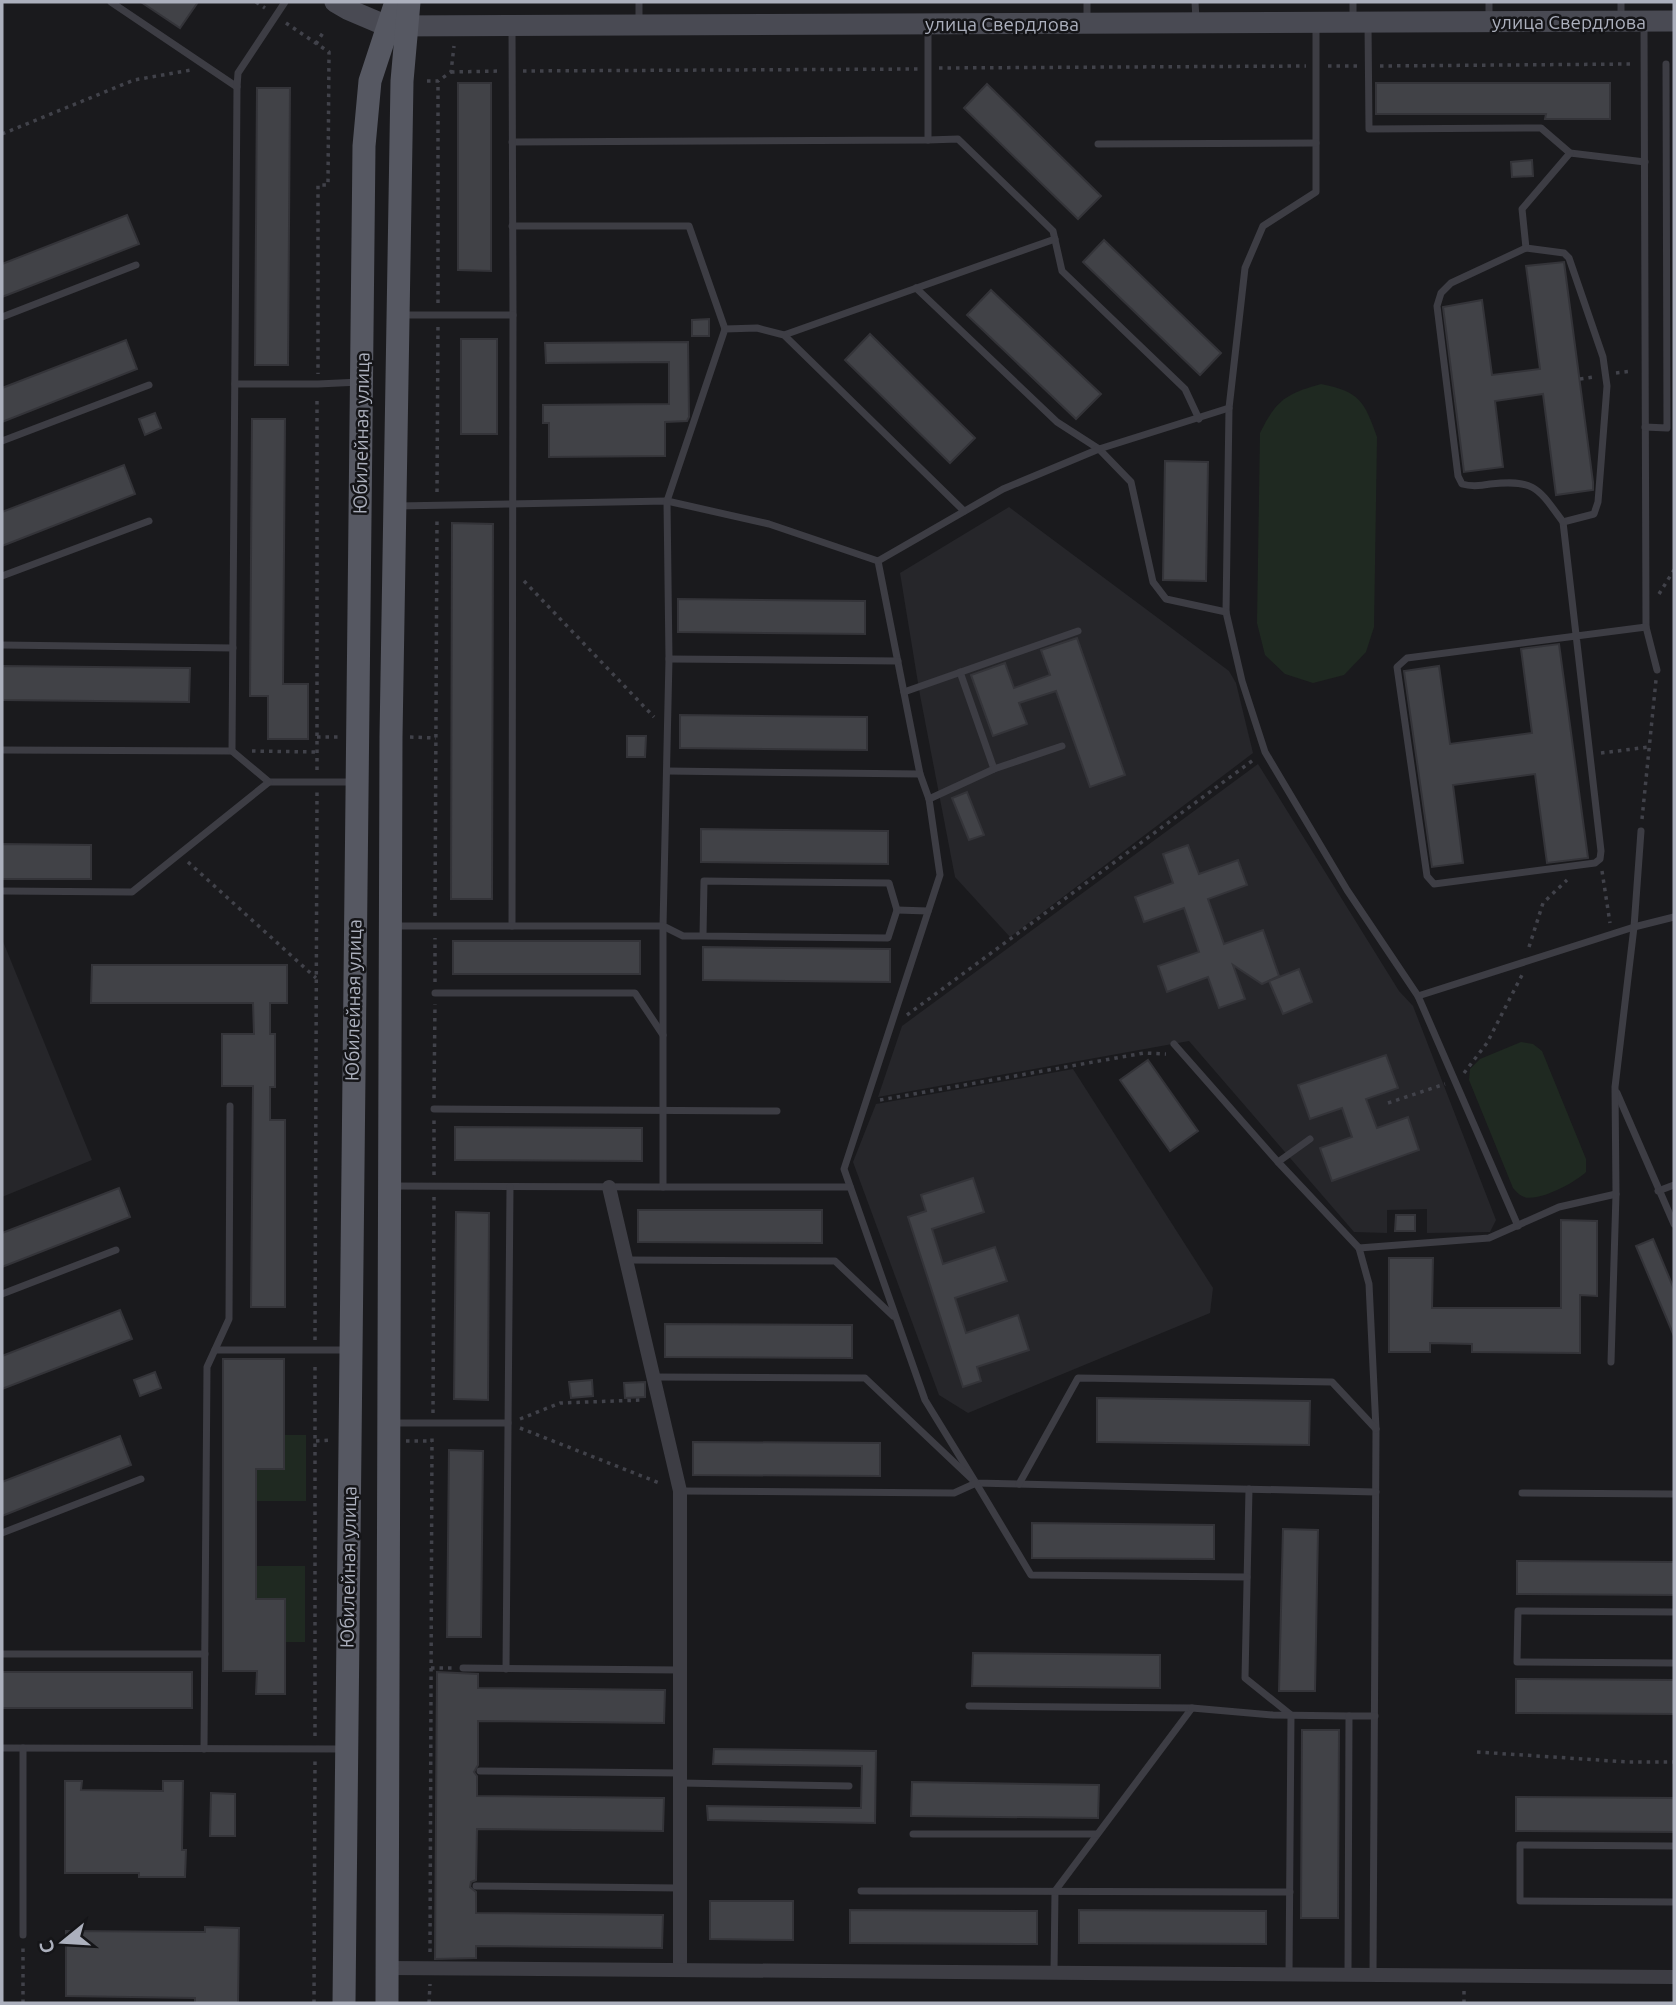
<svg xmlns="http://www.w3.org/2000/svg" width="1676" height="2005" font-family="Ubuntu,sans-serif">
<rect width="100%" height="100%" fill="#1a1a1d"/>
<g fill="#26262a">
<polygon points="1009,507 1229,671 1236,683 1253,753 1010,937 955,877 920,695 900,573"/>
<polygon points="1258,764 1399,991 1413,1006 1496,1220 1490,1232 1427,1233 1427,1209 1387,1210 1387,1233 1354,1232 1189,1041 878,1097 902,1026"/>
<polygon points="2,939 92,1160 2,1197"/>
<polygon points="1073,1069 1213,1288 1210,1313 968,1413 939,1395 853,1162 876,1104"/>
</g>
<g fill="#1f2921">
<path d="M1321,384C1360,392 1364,401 1377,437L1374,627L1366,652L1344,675L1313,683L1285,674L1265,655L1257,623L1260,433C1276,400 1286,394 1321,384Z"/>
<path d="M1521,1042L1533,1044L1542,1051L1586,1159V1172C1576,1182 1536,1204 1522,1196C1519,1195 1516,1191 1513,1188L1469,1080L1470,1069L1480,1059Z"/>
<polygon points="284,1435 306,1435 306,1501 256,1501 256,1469"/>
<polygon points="256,1566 305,1566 305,1642 285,1642 256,1599"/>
</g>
<g fill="#414247" stroke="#343439" stroke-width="2">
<polygon points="141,2 198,2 180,28"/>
<polygon points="458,83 491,83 491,271 458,270"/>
<polygon points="1376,83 1610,83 1610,119 1545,119 1546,114 1376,114"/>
<polygon points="987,84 1101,196 1078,219 964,108"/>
<polygon points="257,88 290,88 288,365 255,365"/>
<polygon points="1532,160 1533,176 1512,177 1511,162"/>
<polygon points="127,215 139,244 2,297 2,264"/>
<polygon points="1104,240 1221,353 1200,375 1083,262"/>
<polygon points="1564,262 1593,482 1593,490 1556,495 1543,394 1495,401 1503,467 1464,472 1443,307 1482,300 1492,375 1540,369 1526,266"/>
<polygon points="991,290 1101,394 1076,419 967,315"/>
<polygon points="709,319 709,336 692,336 692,320"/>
<polygon points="870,334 975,438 950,463 845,360"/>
<rect x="461" y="339" width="36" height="95"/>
<polygon points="126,340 137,369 2,422 2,388"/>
<polygon points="688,342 689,417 687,421 665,422 665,456 549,457 549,423 543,423 543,405 669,404 669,362 546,363 545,343"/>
<polygon points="155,413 161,428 145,435 139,419"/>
<polygon points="252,419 285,419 283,684 308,684 308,739 268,739 268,696 250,696"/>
<polygon points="1165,461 1208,462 1206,581 1163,580"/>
<polygon points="124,465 135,494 2,546 2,512"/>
<polygon points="452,523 493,524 492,899 451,899"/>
<polygon points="678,599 865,601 865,634 678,632"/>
<polygon points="1077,638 1125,775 1090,787 1056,691 1019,703 1027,724 993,736 971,675 1005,663 1014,688 1050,675 1041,650"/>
<polygon points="1559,644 1588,858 1547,863 1535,774 1453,785 1463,863 1432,867 1404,671 1439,666 1450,744 1532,733 1521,649"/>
<polygon points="3,666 190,668 189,702 3,700"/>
<polygon points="680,715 867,717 867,750 680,748"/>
<polygon points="627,736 646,736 645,757 627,757"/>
<polygon points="967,792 984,835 969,840 952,798"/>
<polygon points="701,829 888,831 888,864 701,862"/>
<polygon points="2,844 91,845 91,879 2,879"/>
<polygon points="1188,845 1199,874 1238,860 1247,885 1208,899 1224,944 1263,930 1279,976 1262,984 1233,965 1245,999 1219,1008 1208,977 1167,992 1158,966 1199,952 1184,908 1144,922 1135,897 1173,883 1163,854"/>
<rect x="453" y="941" width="187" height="33"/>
<polygon points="703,947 890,949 890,982 703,980"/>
<polygon points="92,965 287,965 287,1003 270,1003 270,1034 275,1034 275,1087 270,1087 270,1120 285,1120 285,1307 251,1307 253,1086 222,1086 222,1034 254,1034 253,1003 91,1003"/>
<polygon points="1299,969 1312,1002 1283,1014 1269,981"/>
<polygon points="1386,1055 1398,1088 1366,1099 1377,1128 1408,1117 1419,1150 1332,1181 1320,1148 1352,1137 1342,1108 1310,1119 1298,1085"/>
<polygon points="1148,1060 1198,1131 1170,1151 1120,1080"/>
<polygon points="455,1127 642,1128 642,1161 455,1160"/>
<polygon points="973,1178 984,1212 932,1229 943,1264 995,1247 1007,1281 955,1298 966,1333 1018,1315 1029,1350 977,1367 981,1381 963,1387 908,1217 926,1211 921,1195"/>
<polygon points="119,1188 130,1217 2,1267 2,1233"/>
<polygon points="638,1210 822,1210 822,1243 638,1242"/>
<polygon points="456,1212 489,1213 488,1400 454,1399"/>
<polygon points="1396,1215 1415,1215 1415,1231 1395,1231"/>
<polygon points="1561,1220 1597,1221 1597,1296 1580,1295 1580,1353 1472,1352 1472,1344 1430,1343 1430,1352 1389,1352 1389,1258 1433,1258 1432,1308 1561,1308"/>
<polygon points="1653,1239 1674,1289 1674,1336 1636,1246"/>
<polygon points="120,1310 132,1339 2,1389 2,1356"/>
<polygon points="665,1324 852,1325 852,1358 665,1357"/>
<polygon points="223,1359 284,1359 284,1469 256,1469 256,1599 285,1599 285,1694 256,1694 257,1671 223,1671"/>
<polygon points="155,1372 161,1388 140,1396 134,1380"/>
<polygon points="592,1380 593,1396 571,1398 569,1382"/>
<polygon points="645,1382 645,1397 625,1398 624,1383"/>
<polygon points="1097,1398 1310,1401 1309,1445 1097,1442"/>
<polygon points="120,1436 131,1465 2,1516 2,1482"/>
<polygon points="693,1442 880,1443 880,1476 693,1475"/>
<polygon points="449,1450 483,1451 481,1637 447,1637"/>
<polygon points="1032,1523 1214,1525 1214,1559 1032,1558"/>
<polygon points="1283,1529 1318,1530 1315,1691 1279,1691"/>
<polygon points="1517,1561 1674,1562 1674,1595 1517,1594"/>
<polygon points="973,1653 1160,1655 1160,1688 972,1686"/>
<rect x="2" y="1672" width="190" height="36"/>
<polygon points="437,1672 478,1674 478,1688 665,1690 664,1723 478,1721 478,1765 474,1772 477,1776 477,1796 664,1798 663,1831 477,1829 476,1880 471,1882 470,1887 476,1892 476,1913 663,1915 662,1948 476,1946 476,1958 435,1959"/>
<polygon points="1516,1679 1674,1680 1674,1714 1516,1713"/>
<polygon points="1302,1730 1339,1730 1338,1918 1301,1918"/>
<polygon points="714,1749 876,1751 875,1823 708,1820 707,1806 861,1808 862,1766 713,1764"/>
<polygon points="65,1781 82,1781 81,1790 163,1791 163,1781 183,1781 182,1850 186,1850 185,1877 139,1877 139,1873 65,1873"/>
<polygon points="912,1782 1099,1785 1098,1818 911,1816"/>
<polygon points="211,1793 235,1794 235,1836 210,1836"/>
<polygon points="1516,1797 1674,1798 1674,1832 1516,1831"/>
<polygon points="710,1901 793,1901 793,1940 710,1939"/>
<polygon points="850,1910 1037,1911 1037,1944 850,1943"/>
<polygon points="1079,1910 1266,1911 1266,1944 1079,1943"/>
<polygon points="205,1927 239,1928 238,2003 195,2003 195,1998 66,1996 66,1931 205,1932"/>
</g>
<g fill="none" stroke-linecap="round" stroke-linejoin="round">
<g stroke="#41424a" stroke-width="3.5" stroke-dasharray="3.5 5" stroke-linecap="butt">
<polyline points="256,2 265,8"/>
<polyline points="286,23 329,52 328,185 318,185 318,374"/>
<polyline points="316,44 324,31"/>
<polyline points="1328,66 1359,66"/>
<polyline points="1380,66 1632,64"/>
<polyline points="939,68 1306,66"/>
<polyline points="523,71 918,69"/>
<polyline points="451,72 501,71"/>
<polyline points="427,81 438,81 451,72 454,46"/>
<polyline points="2,134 134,80 191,70"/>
<polyline points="438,303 438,81"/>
<polyline points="1616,373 1632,371"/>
<polyline points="1580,379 1594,377"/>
<polyline points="437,492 438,325"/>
<polyline points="524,581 654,717"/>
<polyline points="1659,594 1674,570"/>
<polyline points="317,737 339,737"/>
<polyline points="410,737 436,738"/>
<polyline points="252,751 317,752"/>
<polyline points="1601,753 1649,747"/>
<polyline points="317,770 317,396"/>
<polyline points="1642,819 1656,680"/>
<polyline points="188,862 316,978"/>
<polyline points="1602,871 1610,923"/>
<polyline points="435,916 437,518"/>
<polyline points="1529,947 1543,903 1567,880"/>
<polyline points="435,982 435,938"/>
<polyline points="907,1015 1256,758"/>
<polyline points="1464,1073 1487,1043 1522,975"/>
<polyline points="434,1098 435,1004"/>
<polyline points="880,1100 1144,1053 1166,1054"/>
<polyline points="1388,1103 1445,1084"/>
<polyline points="434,1175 434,1120"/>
<polyline points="315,1340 317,792"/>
<polyline points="433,1413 434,1197"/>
<polyline points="520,1419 560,1403 642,1400"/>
<polyline points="520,1428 662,1484"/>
<polyline points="316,1441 332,1440"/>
<polyline points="406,1441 432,1441"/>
<polyline points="431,1668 453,1668"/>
<polyline points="315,1736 315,1362"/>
<polyline points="1477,1752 1628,1762 1674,1762"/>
<polyline points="430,1952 432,1435"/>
<polyline points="23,2003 23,1946"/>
<polyline points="314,2003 315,1761"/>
<polyline points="429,2003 430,1984"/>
<polyline points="1464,2003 1464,1991"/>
</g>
<g stroke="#3d3d44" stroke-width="7">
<polyline points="111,2 237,87"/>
<polyline points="639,2 639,21"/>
<polyline points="1195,2 1196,19"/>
<polyline points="1353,2 1353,19"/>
<polyline points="1489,2 1489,19"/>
<polyline points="1621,2 1621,19"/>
<polyline points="1087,22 1087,2"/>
<polyline points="1368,23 1369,129 1541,128 1570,153 1645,162"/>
<polyline points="1644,24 1646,627 1657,670"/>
<polyline points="1316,26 1316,192 1263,226 1245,268 1229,408 1226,612 1242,681 1265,752 1347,890 1418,996"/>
<polyline points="928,140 958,139 1053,231 1062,271 1185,389 1199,419"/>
<polyline points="512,142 928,140 928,28"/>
<polyline points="1098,144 1316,143"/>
<polyline points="1570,153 1522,209 1526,248 1564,253 1569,258 1603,357 1607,386 1598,502 1594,514 1563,522 1601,851 1600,859 1595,863 1434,884 1427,876 1397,667 1407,658 1646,627"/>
<polyline points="512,226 689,226 725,329"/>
<path d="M1526,248L1451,283L1441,293L1437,306L1458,476L1462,484C1472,487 1480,486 1490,484C1535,479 1538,488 1563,522"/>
<polyline points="916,288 1057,422 1099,449 1131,482 1153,582 1166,599 1226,612"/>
<polyline points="400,315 513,315 512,26"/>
<polyline points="2,317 136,265"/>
<polyline points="784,335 1055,239"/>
<polyline points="235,384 318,384 360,382"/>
<polyline points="1645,427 1667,428 1666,64"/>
<polyline points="2,441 149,385"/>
<polyline points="397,506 667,501 769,524 878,561 920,774 929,799 940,875 844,1169 925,1400 976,1483"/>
<polyline points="878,561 1003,489 1099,449 1229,408"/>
<polyline points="2,576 149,521"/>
<polyline points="2,645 233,648"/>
<polyline points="669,659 898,661"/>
<polyline points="960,672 994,769"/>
<polyline points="904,692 1078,631"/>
<polyline points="2,750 232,751 269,782 355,782"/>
<polyline points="232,751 237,87 238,73 285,2"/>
<polyline points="667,771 920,774"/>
<polyline points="929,799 994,769 1062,746"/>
<polyline points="2,891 132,892 269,782"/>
<polyline points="897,910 928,911"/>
<polyline points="512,926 513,315"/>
<polyline points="703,936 704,881 889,883 897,910 888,938 703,936 683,936 663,926 669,659 667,501 725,329 757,328 784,335 964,511"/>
<polyline points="435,993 635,993 663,1035"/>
<polyline points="1174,1044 1278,1162 1359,1248 1369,1284 1376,1429 1373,1974"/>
<polyline points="1617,1093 1674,1224"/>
<polyline points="434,1109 777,1111"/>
<polyline points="1278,1162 1310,1139"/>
<polyline points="392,1186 663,1187 663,926 394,926"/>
<polyline points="663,1187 850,1187"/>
<polyline points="1658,1191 1674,1185"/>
<polyline points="1518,1226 1418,996 1634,927 1641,831"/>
<polyline points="1359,1248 1489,1238 1559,1207 1616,1194"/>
<polyline points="627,1260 835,1261 893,1316"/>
<polyline points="2,1294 116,1250"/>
<polyline points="215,1350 349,1350"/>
<polyline points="1611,1362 1616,1194 1615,1087 1634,927 1674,917"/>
<polyline points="653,1377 865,1378 976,1483 1376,1492"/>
<polyline points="393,1423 508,1423"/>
<polyline points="1019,1484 1078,1378 1332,1382 1376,1429"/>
<polyline points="1249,1489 1245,1678 1291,1715 1289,1974"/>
<polyline points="680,1491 954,1493 976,1483 1031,1575 1247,1577"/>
<polyline points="1522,1493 1674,1494"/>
<polyline points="2,1533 141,1479"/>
<polyline points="1674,1612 1518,1611 1517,1662 1674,1663"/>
<polyline points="2,1654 205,1654"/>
<polyline points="463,1668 680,1670"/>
<polyline points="506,1669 510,1187"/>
<polyline points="969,1706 1192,1708 1055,1891 1054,1972"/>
<polyline points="1192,1708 1273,1715 1349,1716 1348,1974"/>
<polyline points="1349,1716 1375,1716"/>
<polyline points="2,1748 342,1749"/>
<polyline points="204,1749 207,1367 229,1319 230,1106"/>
<polyline points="480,1771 680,1773"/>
<polyline points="680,1783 849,1786"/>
<polyline points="913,1834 1097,1834"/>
<polyline points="1674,1846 1520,1845 1520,1901 1674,1902"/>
<polyline points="476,1886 680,1888"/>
<polyline points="861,1891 1290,1892"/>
<polyline points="23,1935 23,1748"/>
</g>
<g stroke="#3d3d44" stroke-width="14">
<polyline points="609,1187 680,1491 680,1970"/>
<polyline points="387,1968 1674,1977"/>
</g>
<polyline stroke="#494a53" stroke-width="21" points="335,2 347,9 387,26 1674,21"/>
<g stroke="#565862" stroke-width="23">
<polyline points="344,2003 364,146 370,81 396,2"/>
<polyline points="387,2003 391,737 402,81 409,2"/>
</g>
</g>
<g text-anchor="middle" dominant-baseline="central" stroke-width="5" stroke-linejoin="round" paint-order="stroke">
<g font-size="19" fill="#acb0bd" stroke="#151518">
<text x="1569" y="22">улица Свердлова</text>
<text x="1002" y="24">улица Свердлова</text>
<text transform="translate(361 433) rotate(-89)">Юбилейная улица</text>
<text transform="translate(353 1000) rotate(-89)">Юбилейная улица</text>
<text transform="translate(348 1567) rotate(-89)">Юбилейная улица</text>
</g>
</g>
<rect width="1676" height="2005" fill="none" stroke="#acb0bd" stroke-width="7"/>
<g transform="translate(63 1942) rotate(252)" stroke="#151518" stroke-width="5" paint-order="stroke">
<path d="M0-5L12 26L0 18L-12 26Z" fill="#acb0bd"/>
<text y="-10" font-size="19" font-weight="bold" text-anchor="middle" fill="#acb0bd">С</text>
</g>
</svg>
